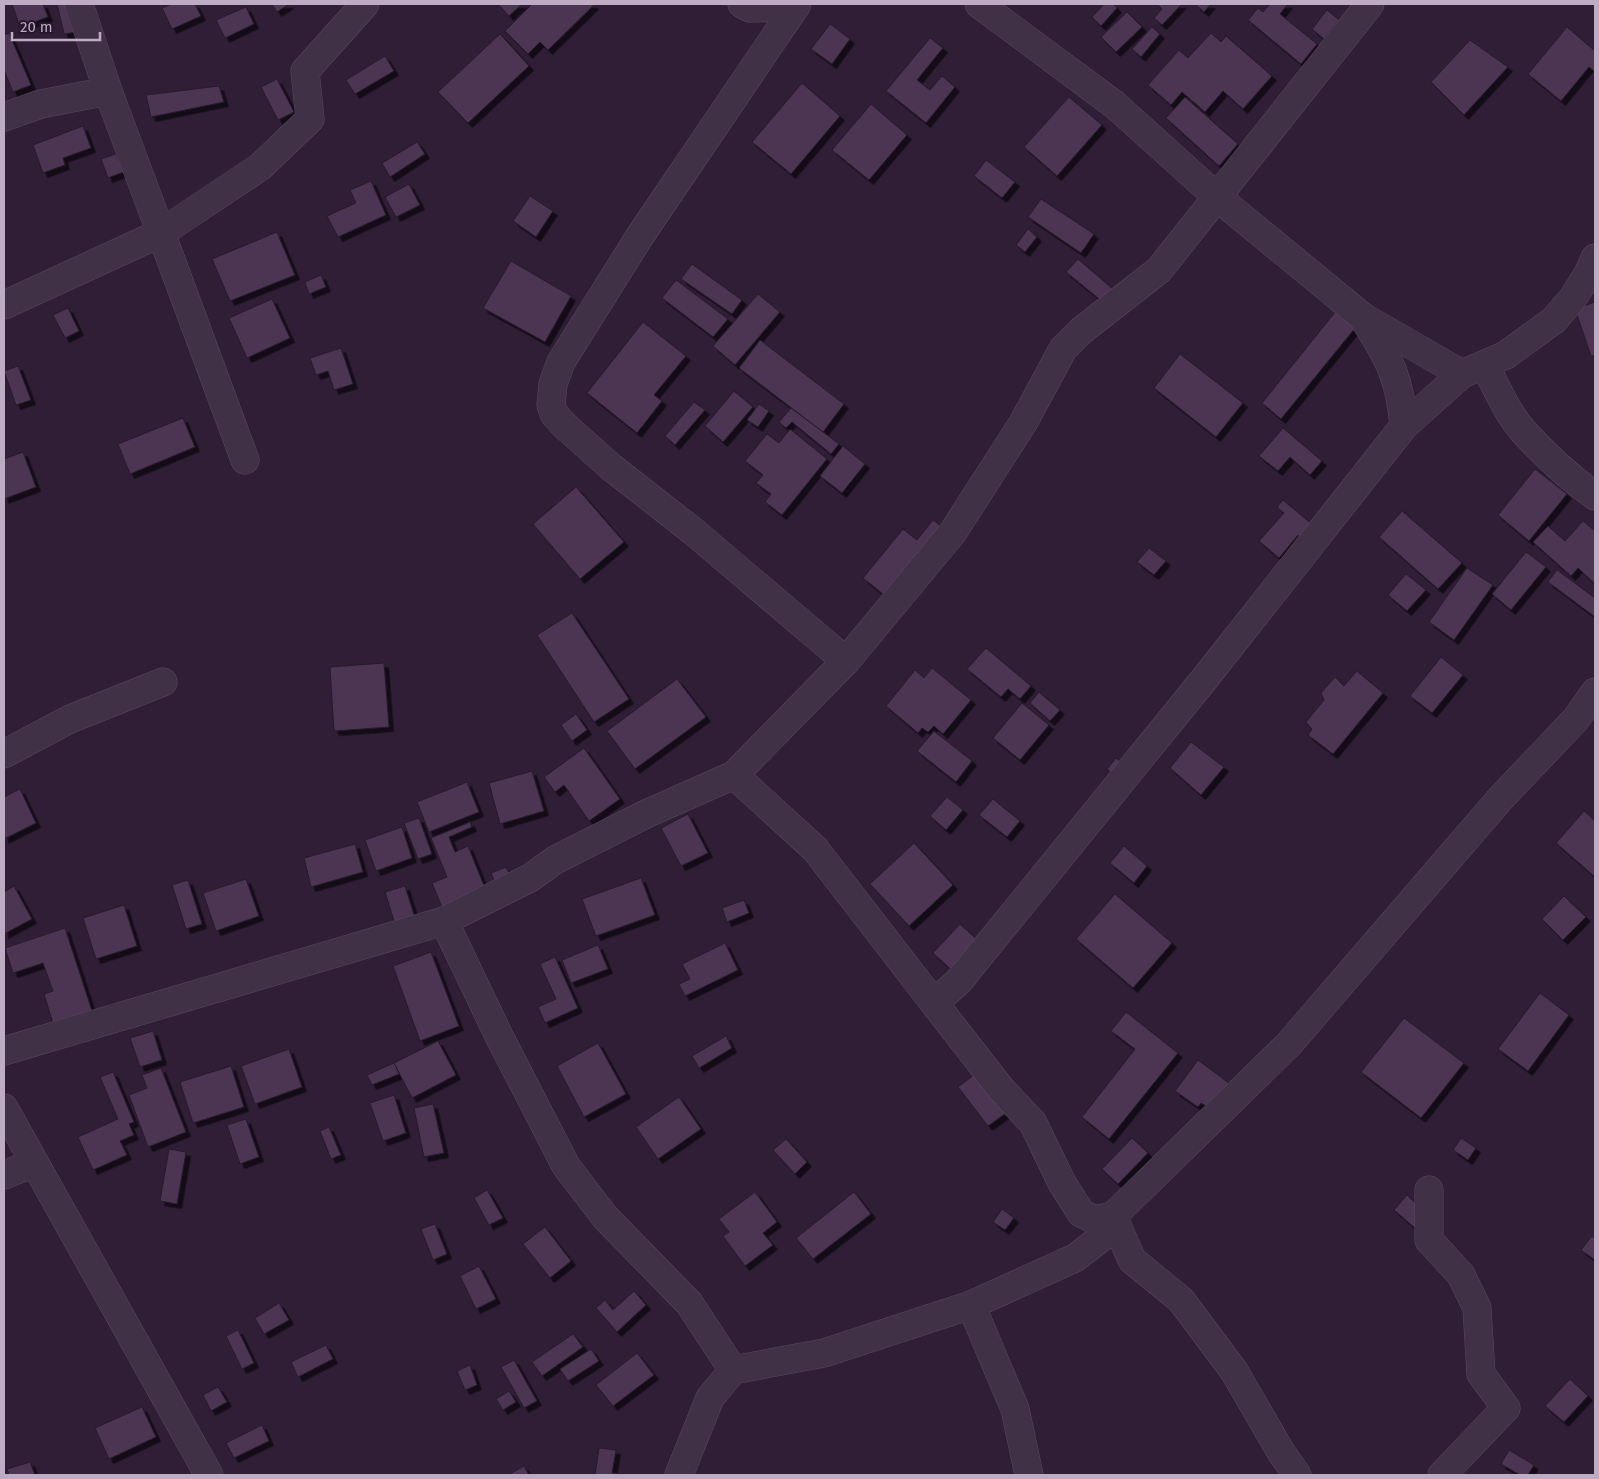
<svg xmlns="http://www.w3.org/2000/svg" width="1599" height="1479" font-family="'Fira Sans',sans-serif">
<defs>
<filter id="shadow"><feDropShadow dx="4.5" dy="4.5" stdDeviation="0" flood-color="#0009"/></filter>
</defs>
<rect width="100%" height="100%" fill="#301e36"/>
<g fill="#4b3553" stroke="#28192d" filter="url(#shadow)">
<polygon points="12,4 43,4 48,17 20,27"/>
<polygon points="57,4 69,4 76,32 64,34"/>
<polygon points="172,4 195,4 201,16 172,29 162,8"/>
<polygon points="272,4 289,4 277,12"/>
<polygon points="498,4 522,4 509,16"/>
<polygon points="532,4 593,4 594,5 548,50 540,42 528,54 505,31"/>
<polygon points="1104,4 1113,4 1117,8 1101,26 1092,17"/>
<polygon points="1157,4 1182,4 1162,25 1154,18 1162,9"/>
<polygon points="1195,4 1211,4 1204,12"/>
<polygon points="1270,4 1288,4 1280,14 1317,44 1301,64 1248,20 1258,8 1263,12"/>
<polygon points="246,7 254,24 225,38 216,20"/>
<polygon points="1327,10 1339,20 1324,39 1312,29"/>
<polygon points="1127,12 1142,27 1116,52 1101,37"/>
<polygon points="830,24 850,39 832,64 811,49"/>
<polygon points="1152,27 1160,34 1141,57 1132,49"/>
<polygon points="1567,27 1595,51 1595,72 1589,67 1561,101 1528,74"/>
<polygon points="9,33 31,85 13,92 4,70 4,35"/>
<polygon points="1211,33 1221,42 1226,36 1272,76 1243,109 1223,91 1205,112 1182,92 1171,105 1148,85 1179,50 1188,58"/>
<polygon points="500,34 529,66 468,123 438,92"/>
<polygon points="930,38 943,48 917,80 930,90 942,76 955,87 926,123 886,91"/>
<polygon points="1470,40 1508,67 1464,115 1431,82"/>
<polygon points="385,56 394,71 355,94 346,80"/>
<polygon points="277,79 294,112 278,120 261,87"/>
<polygon points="802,83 840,116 791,174 752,142"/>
<polygon points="219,86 224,102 151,117 146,95"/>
<polygon points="1069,97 1102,125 1057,176 1024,147"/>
<polygon points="1185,97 1238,144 1219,166 1166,118"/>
<polygon points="871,104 907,135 869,180 832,150"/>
<polygon points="83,126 91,148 63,158 65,165 43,173 33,145"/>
<polygon points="417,142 425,154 390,177 382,163"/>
<polygon points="116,154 124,172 108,178 101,159"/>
<polygon points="986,160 1015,182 1002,198 974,176"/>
<polygon points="371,181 386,215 338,237 327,216 356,203 350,190"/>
<polygon points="409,184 420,205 396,217 385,197"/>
<polygon points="530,196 553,211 536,237 513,221"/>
<polygon points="1041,199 1094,234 1081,253 1028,217"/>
<polygon points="1028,229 1037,237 1025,252 1016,245"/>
<polygon points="277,232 295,275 230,301 212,259"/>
<polygon points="1078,259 1114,290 1104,303 1066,272"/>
<polygon points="511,261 571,296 545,342 483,308"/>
<polygon points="692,264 742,300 732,314 681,279"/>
<polygon points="321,275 326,287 309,294 305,282"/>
<polygon points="676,280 728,319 713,337 662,298"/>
<polygon points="758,294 780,312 735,365 713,346"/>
<polygon points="272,299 290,338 247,358 229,318"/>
<polygon points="1595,302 1595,355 1591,356 1575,309"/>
<polygon points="1340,306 1360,322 1281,419 1262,403"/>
<polygon points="68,308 79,331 65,338 53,315"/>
<polygon points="643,322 686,356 654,395 662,401 637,433 587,393"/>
<polygon points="760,340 844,404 823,432 739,368"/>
<polygon points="341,348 353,384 334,390 328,371 316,375 310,358"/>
<polygon points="1180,354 1243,403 1216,437 1154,388"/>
<polygon points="18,366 31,400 16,405 4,371"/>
<polygon points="734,391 753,407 723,442 705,426"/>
<polygon points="694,402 705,410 675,445 665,436"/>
<polygon points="759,404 769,411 758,427 747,420"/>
<polygon points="791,408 839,444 831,454 792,422 786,428 779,422"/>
<polygon points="183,418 195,447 130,474 118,444"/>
<polygon points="1283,428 1322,461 1310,475 1290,457 1278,471 1259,456"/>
<polygon points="790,429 827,459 782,515 765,502 771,494 756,483 763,475 745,461 767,434 779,443"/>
<polygon points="843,446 865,464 842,493 820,476"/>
<polygon points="23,452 36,487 4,499 4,459"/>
<polygon points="1535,469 1567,494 1529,541 1498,515"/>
<polygon points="576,487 624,542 580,579 533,524"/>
<polygon points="1283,500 1313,525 1302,538 1298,535 1279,558 1259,541 1284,513 1277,507"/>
<polygon points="1402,511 1462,563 1438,589 1379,537"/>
<polygon points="933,520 945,529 889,599 863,578 903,529 917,540"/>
<polygon points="1583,521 1595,531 1595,584 1578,568 1571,576 1533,542 1548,526 1565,541"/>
<polygon points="1149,548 1166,561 1154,575 1137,562"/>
<polygon points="1526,552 1546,567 1511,610 1492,594"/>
<polygon points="1467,568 1493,585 1454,640 1429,622"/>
<polygon points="1557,570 1595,598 1595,617 1548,582"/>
<polygon points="1406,574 1426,590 1407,611 1388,595"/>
<polygon points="572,613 629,699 594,722 537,635"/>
<polygon points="986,648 1031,686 1020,699 1008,689 1001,697 967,669"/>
<polygon points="1441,657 1463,675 1432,713 1410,696"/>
<polygon points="384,663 389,727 334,731 330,667"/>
<polygon points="932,668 971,700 943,734 934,726 928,732 922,728 918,733 886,706 915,670 924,678"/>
<polygon points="1357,671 1383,693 1333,754 1308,735 1312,729 1306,722 1324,700 1321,693 1335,677 1344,686"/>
<polygon points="677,679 706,717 635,769 607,731"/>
<polygon points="1039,692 1060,710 1050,721 1030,703"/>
<polygon points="1022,703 1049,725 1020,760 993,738"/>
<polygon points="576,714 587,730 572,741 561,725"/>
<polygon points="934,731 972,761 956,782 917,751"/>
<polygon points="1191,742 1224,767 1201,795 1170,768"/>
<polygon points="584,748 620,799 589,821 564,785 555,792 544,777"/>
<polygon points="1116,758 1126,765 1116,777 1107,769"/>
<polygon points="532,771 544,811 500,824 489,783"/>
<polygon points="467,782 479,812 429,832 417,802"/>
<polygon points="20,789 36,823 4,839 4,797"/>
<polygon points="947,797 963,810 946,830 930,816"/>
<polygon points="993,799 1020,821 1007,837 979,815"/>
<polygon points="1584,811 1595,821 1595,877 1556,843"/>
<polygon points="688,814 708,853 681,866 661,828"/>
<polygon points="419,818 432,854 418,859 404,823"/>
<polygon points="470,822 472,827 449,837 455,852 468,846 487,893 444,912 432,883 447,877 431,838"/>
<polygon points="402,827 412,858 376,871 365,840"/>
<polygon points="914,843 953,885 909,926 870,884"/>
<polygon points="355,844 363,872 311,887 304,858"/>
<polygon points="1124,846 1147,866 1134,883 1110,863"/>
<polygon points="506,867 514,882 498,889 491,873"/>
<polygon points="641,878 655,915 596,936 582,899"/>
<polygon points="246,879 259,916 216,931 203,893"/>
<polygon points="188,880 202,924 186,929 172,885"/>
<polygon points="14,886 32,919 4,934 4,892"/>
<polygon points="405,886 416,921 396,927 385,892"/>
<polygon points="1115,894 1172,943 1133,988 1076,939"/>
<polygon points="1564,896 1586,917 1563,940 1542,919"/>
<polygon points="744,900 749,913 727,922 722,908"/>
<polygon points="124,905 137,946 96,959 83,918"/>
<polygon points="960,924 983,945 956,974 933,953"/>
<polygon points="65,928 94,1017 55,1030 44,994 53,991 43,963 13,973 5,948"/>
<polygon points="725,943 738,970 685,996 679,984 690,979 682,964"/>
<polygon points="598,945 608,969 571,983 562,960"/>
<polygon points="431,952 459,1026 420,1041 393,966"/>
<polygon points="555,957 578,1008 545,1023 538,1007 556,999 540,964"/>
<polygon points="1540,993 1569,1015 1528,1071 1498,1049"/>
<polygon points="1126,1012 1178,1053 1109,1139 1082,1117 1135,1049 1111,1031"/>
<polygon points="1404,1018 1464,1063 1421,1118 1361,1072"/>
<polygon points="153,1031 162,1060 140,1067 130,1038"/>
<polygon points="726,1036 732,1048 699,1068 692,1056"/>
<polygon points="438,1041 456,1075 412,1098 394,1063"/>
<polygon points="598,1043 626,1094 584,1117 557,1066"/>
<polygon points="289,1049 302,1087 255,1104 241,1066"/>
<polygon points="1198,1060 1230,1084 1214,1106 1209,1102 1206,1106 1201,1103 1198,1107 1175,1091"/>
<polygon points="394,1063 399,1074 372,1085 367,1075"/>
<polygon points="231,1066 244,1107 193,1123 180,1082"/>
<polygon points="161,1068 186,1132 148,1147 129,1095 147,1088 142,1075"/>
<polygon points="979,1071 1009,1111 988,1126 958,1087"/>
<polygon points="113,1072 134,1122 129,1124 134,1135 120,1141 127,1155 93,1170 78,1137 118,1119 100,1077"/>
<polygon points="394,1095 406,1133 383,1141 370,1103"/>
<polygon points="679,1097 701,1129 658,1159 636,1127"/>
<polygon points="433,1104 444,1153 424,1157 414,1108"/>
<polygon points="246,1119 259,1157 240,1164 227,1125"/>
<polygon points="329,1127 341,1155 331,1159 320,1131"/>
<polygon points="1132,1138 1148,1153 1118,1184 1102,1169"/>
<polygon points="1461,1138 1476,1148 1468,1160 1453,1150"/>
<polygon points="786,1139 807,1162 795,1174 773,1150"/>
<polygon points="169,1149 186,1152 177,1204 160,1201"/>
<polygon points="487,1190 503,1218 489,1225 474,1198"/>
<polygon points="755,1192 777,1222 763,1233 773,1245 745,1266 723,1236 729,1232 719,1219"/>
<polygon points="854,1192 871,1214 813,1259 796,1238"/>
<polygon points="1407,1195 1427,1214 1415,1228 1394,1210"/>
<polygon points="1002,1209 1014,1218 1005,1230 993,1222"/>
<polygon points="435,1224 447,1254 433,1260 421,1229"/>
<polygon points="545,1227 571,1261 550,1278 523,1244"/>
<polygon points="1592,1236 1595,1239 1595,1260 1581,1250"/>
<polygon points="479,1266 496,1299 476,1309 460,1276"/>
<polygon points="634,1291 646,1305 617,1332 596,1308 605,1300 613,1310"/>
<polygon points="279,1303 289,1320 264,1334 255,1318"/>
<polygon points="238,1330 254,1363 242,1369 226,1336"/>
<polygon points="573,1334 583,1347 542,1376 532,1362"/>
<polygon points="326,1345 333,1359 298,1377 291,1362"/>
<polygon points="591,1349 599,1361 568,1381 560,1369"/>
<polygon points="637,1353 654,1375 613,1406 596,1385"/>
<polygon points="514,1360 537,1401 524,1408 501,1367"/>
<polygon points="470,1365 477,1385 465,1390 457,1371"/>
<polygon points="1570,1379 1588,1396 1564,1422 1545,1406"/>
<polygon points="218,1387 227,1402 211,1411 203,1395"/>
<polygon points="509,1391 516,1402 503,1410 496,1399"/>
<polygon points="142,1407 156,1437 109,1459 95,1428"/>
<polygon points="262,1425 269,1441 234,1458 226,1443"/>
<polygon points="599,1448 616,1450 612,1473 630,1475 595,1475"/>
<polygon points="1509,1450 1534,1465 1528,1475 1520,1475 1501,1464"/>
<polygon points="30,1462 35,1475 9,1475 7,1469"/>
<polygon points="524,1466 529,1475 508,1475"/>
</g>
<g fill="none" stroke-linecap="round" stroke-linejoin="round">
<defs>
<g id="street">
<polyline points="742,4 750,8 795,7"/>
<polyline points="797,4 640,236 561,362 553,384 551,405 554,414 565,426 611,467 694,532 846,661"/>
<polyline points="979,4 1115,105 1217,197 1363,317 1462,374"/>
<polyline points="4,117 41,104 108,91"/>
<polyline points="4,305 161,233 108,91 79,4"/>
<path d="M1365,321C1390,359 1400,380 1404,426"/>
<path d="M1485,366C1497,388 1507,413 1524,432C1545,455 1570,478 1595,496"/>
<polyline points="245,460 161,233 260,167 310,119 305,71 365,4"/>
<polyline points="4,754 70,719 163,682"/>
<polyline points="734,775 815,849 934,1003 958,982 1202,682 1404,426 1462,374 1506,355 1554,320 1573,298 1588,274 1595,258"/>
<polyline points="444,921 499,1036 566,1166 605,1217 689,1303 733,1370"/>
<polyline points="934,1003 1001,1089 1033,1123 1062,1183 1081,1213 1095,1220 1113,1216 1289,1044 1500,799 1576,719 1595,692"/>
<polyline points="4,1051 444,921 530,878 555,860 646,814 734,775 846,661 953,532 1023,423 1063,349 1081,331 1159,270 1370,4"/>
<polyline points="4,1108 209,1475"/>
<polyline points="4,1175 34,1163"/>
<polyline points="1429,1190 1429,1240 1461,1275 1477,1308 1481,1374 1506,1408 1442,1475"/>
<polyline points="1113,1216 1132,1260 1181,1300 1234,1371 1281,1452 1297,1475"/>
<polyline points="971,1305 1015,1409 1029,1475"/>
<polyline points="679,1475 710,1398 733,1370 824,1353 971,1305 1075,1258 1109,1232 1113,1216"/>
</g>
</defs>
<use href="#street" stroke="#59495f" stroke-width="29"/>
<use href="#street" stroke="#413147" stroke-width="28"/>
</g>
<rect width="1599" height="1479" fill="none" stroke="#beabc4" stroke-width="10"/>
<path d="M12 32v8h88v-8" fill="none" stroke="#beabc4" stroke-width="2.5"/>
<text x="20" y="32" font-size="15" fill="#beabc4" stroke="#26172b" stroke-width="4" paint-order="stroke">20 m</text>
</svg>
